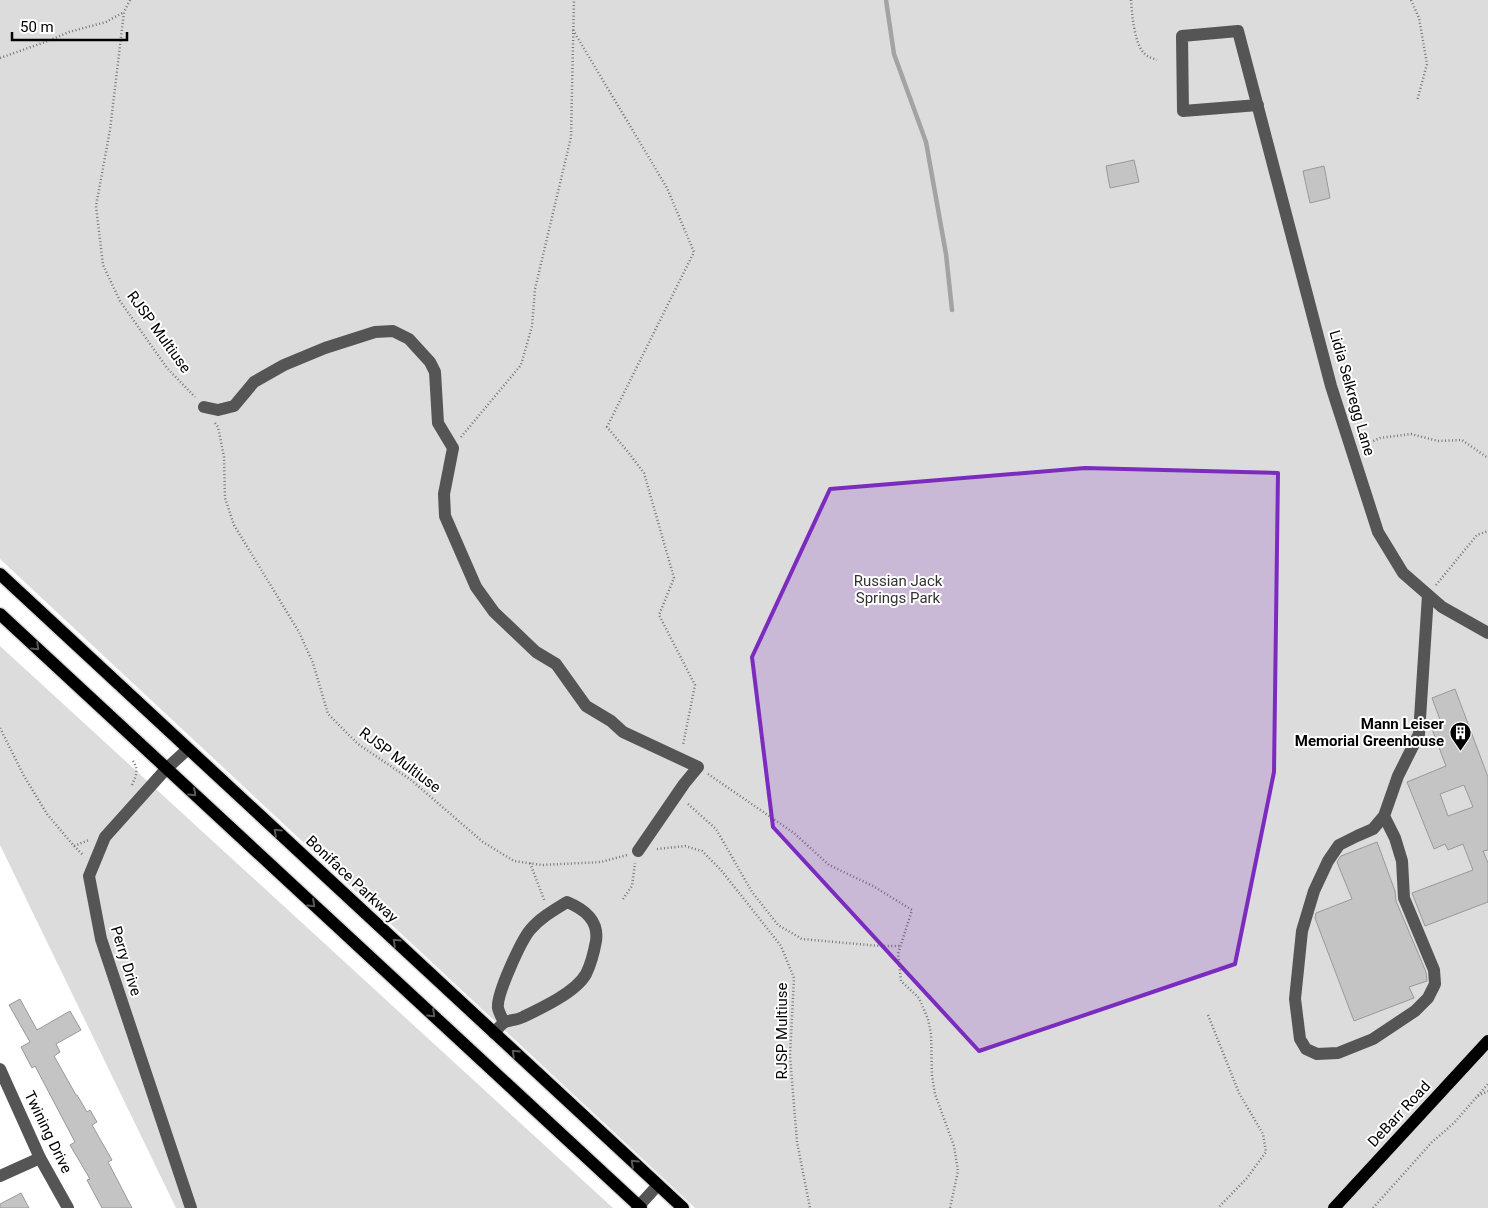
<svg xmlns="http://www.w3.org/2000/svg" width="1488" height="1208" font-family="Roboto,sans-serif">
<rect width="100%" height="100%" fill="#fff"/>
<g fill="#dcdcdc">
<polygon points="0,0 1488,0 1488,1208 695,1208 0,559"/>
<polygon points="0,646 613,1208 176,1208 0,845"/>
</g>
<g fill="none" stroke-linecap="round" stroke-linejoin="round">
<polyline stroke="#a3a3a3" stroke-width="4.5" points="886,0 894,54 926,142 946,254 952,310"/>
</g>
<g fill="#c4c4c4" stroke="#999" fill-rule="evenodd">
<polygon points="1134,160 1139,182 1110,188 1106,166"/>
<polygon points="1324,166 1330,198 1310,203 1303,171"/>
<path d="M1455,689L1488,777V850L1483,851L1488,863V902L1425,926L1412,893L1473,870L1463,844L1448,850L1445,844L1434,849L1407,782L1446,766L1432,729L1442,725L1432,698ZM1464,785L1473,807L1448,816L1440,794Z"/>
<polygon points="1377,842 1395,891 1396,901 1426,972 1427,981 1409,987 1414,998 1354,1021 1315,918 1316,913 1352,899 1337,862 1341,856"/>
<polygon points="20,999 37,1030 70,1011 81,1030 56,1044 60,1052 54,1056 76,1095 77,1095 87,1112 90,1110 97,1122 92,1125 112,1160 108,1162 132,1208 102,1208 87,1180 90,1179 70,1145 75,1142 35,1066 32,1068 21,1047 30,1042 9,1005"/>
<polygon points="21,1193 29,1208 0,1208 0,1204"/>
</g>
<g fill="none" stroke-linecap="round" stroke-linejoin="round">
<defs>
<g id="major">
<polyline points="0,574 683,1208"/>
<polyline points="0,614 641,1208"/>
<polyline points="1334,1208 1488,1041"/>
</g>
</defs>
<use href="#major" stroke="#dbdbdb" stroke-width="15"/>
<g stroke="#777" stroke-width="2.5" stroke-dasharray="1 2.5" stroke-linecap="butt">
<polyline points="130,0 124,12 110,130 96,206 103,265 120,301 167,368 195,397"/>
<path d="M1131,0C1132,14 1134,41 1143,52C1146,56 1151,58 1157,60"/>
<polyline points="1411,0 1419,18 1427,64 1417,101"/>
<polyline points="573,30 667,188 694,252 607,427 628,452 644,473 674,578 659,615 695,685 683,745"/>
<polyline points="0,58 48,41 69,32 106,22 124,12"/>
<polyline points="215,423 218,427 224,457 225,498 234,525 299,632 313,663 328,714 358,744 411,780 483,842 514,861 542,865 601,862 627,855"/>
<polyline points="461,437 521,365 532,326 535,289 571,137 574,0"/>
<polyline points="1367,444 1380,438 1411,434 1438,441 1462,440 1488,458"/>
<polyline points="1436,585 1477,535 1488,531"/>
<polyline points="0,728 24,776 47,814 74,846 89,840"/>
<polyline points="708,774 794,833 829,865 873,886 912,910 898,954 901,981 919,998 928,1019 931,1034 932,1076 935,1094 954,1146 958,1171 950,1208"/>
<path d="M132,785C136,776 139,770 133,761"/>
<polyline points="688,804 716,829 752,892 778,925 802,939 880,946 901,946"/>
<polyline points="74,846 83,855"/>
<polyline points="657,849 685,846 702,851 721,870 781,946 794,978 790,1056 797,1142 810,1208"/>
<polyline points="530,863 545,902"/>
<polyline points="623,899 632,886 635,863"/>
<polyline points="1208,1015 1239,1093 1263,1134 1266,1152 1247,1178 1218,1208"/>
<polyline points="1478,1096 1488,1091"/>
<polyline points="1373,1208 1432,1142 1454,1123 1488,1084"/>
</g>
<g stroke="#555" stroke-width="12">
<polyline points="1258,105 1183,111 1182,36 1238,31 1331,386 1378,532 1403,573 1442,607 1488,633"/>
<polyline points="204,407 218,410 234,406 254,382 284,365 325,348 375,332 393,331 409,339 430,362 435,372 438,423 453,448 444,494 445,516 476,587 494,612 536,652 556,664 586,706 611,721 623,732 698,767 684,784 638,851"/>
<polyline points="188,749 166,769 105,837 89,876 101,939 191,1208"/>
<polyline points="1384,816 1395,838 1402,861 1404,898 1434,970 1435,984 1428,998 1415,1011 1373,1039 1338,1053 1317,1054 1306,1049 1300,1039 1295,999 1302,931 1314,891 1328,861 1339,845 1357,836 1373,829 1384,816 1398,776 1419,734 1428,595"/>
<path d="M494,1033C497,1030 501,1024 505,1022C511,1020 517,1020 523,1017C542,1008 576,992 586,974C591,964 594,952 596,941C599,920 584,909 567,902C554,910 540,918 530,930C521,941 496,995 498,1008C499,1013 502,1018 504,1022"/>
<polyline points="0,1069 40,1158 68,1208"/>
<polyline points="0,1176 40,1158"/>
<polyline points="637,1208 658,1185"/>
</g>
<use href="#major" stroke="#000" stroke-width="12"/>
</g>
<defs><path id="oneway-chevron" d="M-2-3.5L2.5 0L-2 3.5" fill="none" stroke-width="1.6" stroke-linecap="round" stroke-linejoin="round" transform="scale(1.25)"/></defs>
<g stroke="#595959">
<use href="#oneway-chevron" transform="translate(36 647) rotate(43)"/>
<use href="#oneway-chevron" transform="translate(193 793) rotate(43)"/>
<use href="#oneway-chevron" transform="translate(277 832) rotate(-137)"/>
<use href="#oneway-chevron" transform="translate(312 904) rotate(43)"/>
<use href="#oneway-chevron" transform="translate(396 942) rotate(-137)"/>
<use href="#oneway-chevron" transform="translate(432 1014) rotate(43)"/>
<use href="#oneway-chevron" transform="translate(515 1053) rotate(-137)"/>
<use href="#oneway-chevron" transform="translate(634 1163) rotate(-137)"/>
</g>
<path fill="#7b2cbf" fill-opacity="0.2" stroke="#7b2cbf" stroke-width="4" stroke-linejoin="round" d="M1085,468L1278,473L1274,772L1235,964L979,1051L773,827L752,657L830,489Z"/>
<defs>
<symbol id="building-pin" viewBox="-11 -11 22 30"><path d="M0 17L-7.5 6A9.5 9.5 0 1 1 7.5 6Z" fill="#000" stroke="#fff"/><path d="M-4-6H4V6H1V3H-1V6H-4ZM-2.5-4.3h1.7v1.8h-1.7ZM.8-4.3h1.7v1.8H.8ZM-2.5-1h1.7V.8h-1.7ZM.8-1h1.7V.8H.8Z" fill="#fff"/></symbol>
</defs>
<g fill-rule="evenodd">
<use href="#building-pin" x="1448" y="720" width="25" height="34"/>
</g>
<g text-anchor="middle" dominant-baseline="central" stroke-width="4" stroke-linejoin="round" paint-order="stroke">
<g font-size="15" fill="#000" stroke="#fff">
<text transform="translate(159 332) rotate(54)">RJSP Multiuse</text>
<text transform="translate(1352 393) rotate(74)">Lidia Selkregg Lane</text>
<text transform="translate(400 760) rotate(37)">RJSP Multiuse</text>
<text transform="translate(352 879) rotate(43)">Boniface Parkway</text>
<text transform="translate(126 961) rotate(73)">Perry Drive</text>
<text transform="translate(782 1031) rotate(-90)">RJSP Multiuse</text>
<text transform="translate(1399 1114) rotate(-47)">DeBarr Road</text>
<text transform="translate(48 1132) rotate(64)">Twining Drive</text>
</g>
<g font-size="15" fill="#333" stroke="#fff">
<text x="898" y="581">Russian Jack<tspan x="898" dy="17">Springs Park</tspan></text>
</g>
<g font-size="15" font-weight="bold" fill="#000" stroke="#fff" text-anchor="end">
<text x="1444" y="724">Mann Leiser<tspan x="1444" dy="17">Memorial Greenhouse</tspan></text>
</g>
</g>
<path d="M12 32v8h115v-8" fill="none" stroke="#000000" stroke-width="2.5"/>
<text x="20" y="32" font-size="15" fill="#000000" stroke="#ffffff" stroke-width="4" paint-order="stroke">50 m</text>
</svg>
